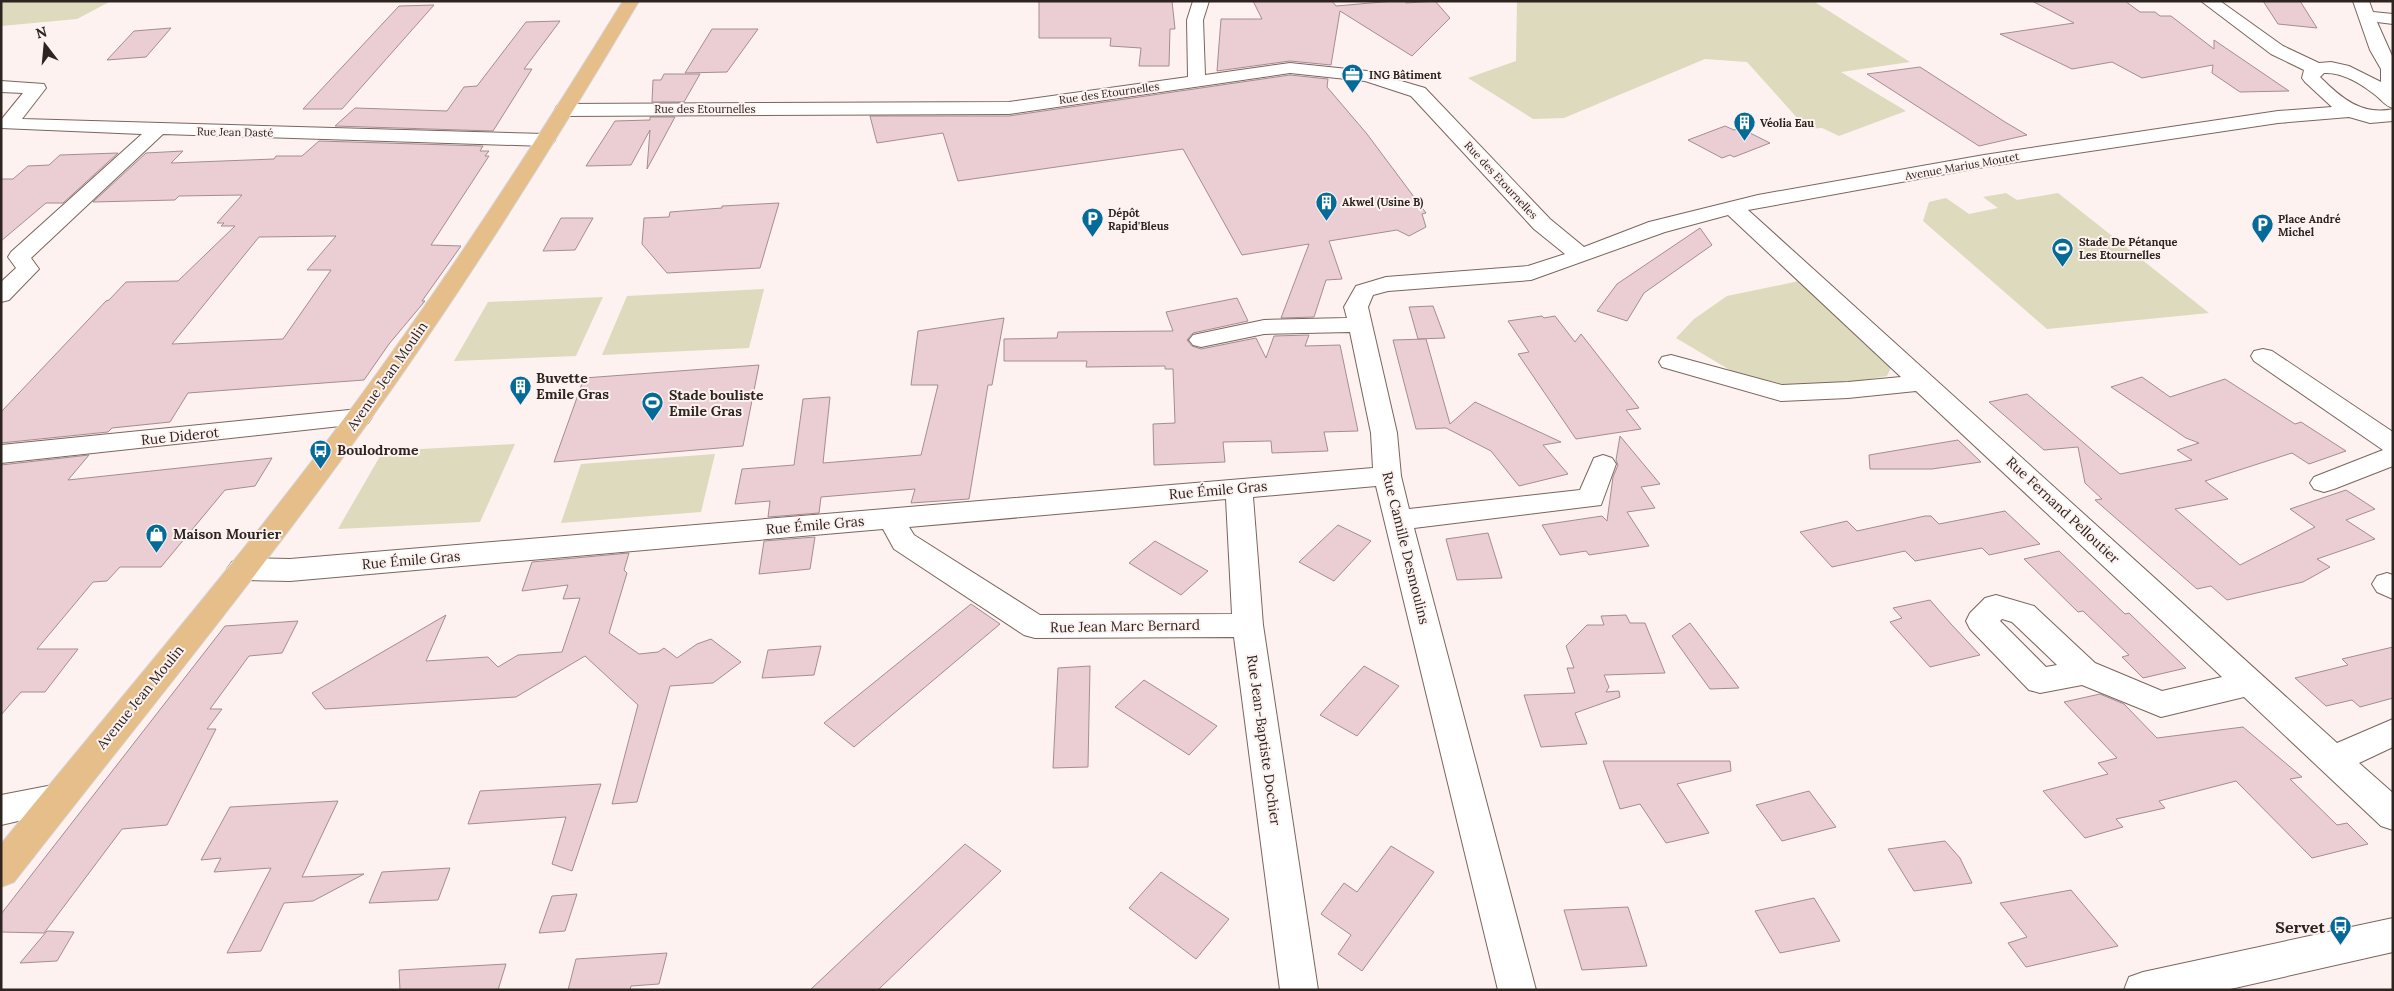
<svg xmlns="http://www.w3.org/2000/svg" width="2394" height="991" font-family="Lora,serif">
<rect width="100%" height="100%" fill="#fdf2ef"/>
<g fill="#dddabd">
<polygon points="1,1 111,1 77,19 1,26"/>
<polygon points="1517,1 1813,1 1910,62 1841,72 1906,111 1839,136 1822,128 1807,129 1747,62 1705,59 1564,118 1533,119 1468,78 1516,61"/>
<polygon points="2006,193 2017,200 2058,193 2209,313 2047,329 1923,221 1929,202 1946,198 1969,214 1998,208 1983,197"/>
<polygon points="1799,281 1894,361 1887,376 1834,385 1796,387 1735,373 1676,338 1694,319 1727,296"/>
<polygon points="764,289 749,348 602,355 627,296"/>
<polygon points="603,297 576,356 454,361 488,302"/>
<polygon points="515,444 480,522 338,529 383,451"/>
<polygon points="715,454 701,512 561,523 581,464"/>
</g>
<g fill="#eaced3" stroke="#a68c90" fill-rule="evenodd">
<polygon points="1039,1 1172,1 1175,29 1170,29 1169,66 1139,66 1141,48 1110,46 1111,38 1039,38"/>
<polygon points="1253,1 1332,1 1336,6 1394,1 1404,1 1406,3 1435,1 1450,18 1412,56 1340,11 1331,65 1290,61 1217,71 1221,19 1262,19"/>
<polygon points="2032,1 2125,1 2140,12 2155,12 2160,16 2171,16 2214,49 2214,40 2289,91 2240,92 2212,73 2213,65 2142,78 2112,62 2072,69 2000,34 2074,23"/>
<polygon points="2263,1 2300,1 2317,28 2278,24"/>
<polygon points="434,5 342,109 303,109 399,6"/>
<polygon points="560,21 524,69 532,69 493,131 335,126 355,108 447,111 464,87 477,86 526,22"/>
<polygon points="171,28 146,57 107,60 134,31"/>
<polygon points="712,29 758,29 727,72 685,73"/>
<polygon points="1920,67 2005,122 2027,135 1979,146 1867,74"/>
<polygon points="664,74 700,74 684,102 652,102 653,80 661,80"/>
<polygon points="1290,75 1328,79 1327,87 1367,134 1426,213 1422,214 1426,227 1409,236 1397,230 1329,241 1342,279 1326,280 1314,317 1281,318 1309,244 1242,255 1183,149 958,181 943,133 877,143 870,116 1009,116"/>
<polygon points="650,117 675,117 647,169 650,130 631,165 586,166 615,121 650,120"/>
<polygon points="1725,126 1734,130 1740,128 1770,143 1734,157 1730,155 1722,158 1688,140"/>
<path d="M319,141L483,146L480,151H489L485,156H489L431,245L461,246L422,301H425L389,344L364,380L188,393L170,422L112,428L108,432L1,443V412L106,301L109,300L126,282L178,281L235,226H221L224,223H217L242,195L179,196L175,200L93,202L146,153L183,151L171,163L274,159L276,156H302ZM336,236L307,270H331L283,339L172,344L259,237Z"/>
<polygon points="118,153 63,203 46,203 1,241 1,179 13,179 28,166 49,165 60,155"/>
<polygon points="779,203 760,268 667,273 642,244 644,218 669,217 670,212 722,208 722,206"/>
<polygon points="561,218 593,218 575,250 543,251"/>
<polygon points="1700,228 1712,245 1644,293 1627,321 1597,311 1617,284"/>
<polygon points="1237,298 1248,321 1193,333 1187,340 1192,346 1201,349 1256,338 1266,358 1274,336 1309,335 1305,346 1340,345 1358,431 1324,432 1328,451 1272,453 1271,441 1223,442 1225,462 1154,465 1153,424 1175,423 1173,369 1165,369 1165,366 1086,367 1087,361 1004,361 1004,339 1057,338 1058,332 1173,331 1166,312"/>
<polygon points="1433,306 1445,338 1418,339 1409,307"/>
<polygon points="1542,316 1544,318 1555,316 1575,342 1581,334 1639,408 1626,410 1641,429 1576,439 1518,354 1529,352 1508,321"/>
<polygon points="1004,318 992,385 988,385 969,499 911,503 915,489 821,497 819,513 768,517 770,501 735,504 742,469 794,465 803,399 830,397 823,463 921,455 938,385 911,385 918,331"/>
<polygon points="1426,339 1450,424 1475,402 1561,442 1543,445 1568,474 1519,486 1491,451 1446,428 1416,429 1393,340"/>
<polygon points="759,365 743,446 554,462 584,378"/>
<polygon points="2142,377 2170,397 2225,379 2295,424 2301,422 2346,451 2309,464 2292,453 2205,481 2228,499 2175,509 2240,565 2315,527 2290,509 2346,490 2375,509 2346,520 2375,539 2317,559 2330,567 2303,582 2227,600 2211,586 2197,589 2095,500 2102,499 2085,483 2078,447 2044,450 1989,402 2027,394 2120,474 2192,460 2177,450 2199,443 2186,438 2111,387"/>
<polygon points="1620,436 1660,484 1641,487 1655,508 1627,512 1649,546 1589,555 1586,551 1560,555 1542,525 1602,516 1607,521 1613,477 1618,465 1616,460"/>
<polygon points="1958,440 1981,462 1932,469 1870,469 1869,455"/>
<polygon points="89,455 68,480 272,458 255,486 225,490 161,567 120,567 107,581 93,582 37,649 78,649 45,692 21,692 1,715 1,465"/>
<polygon points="2005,511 2040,544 1989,555 1982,548 1915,561 1905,551 1832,567 1800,532 1847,521 1857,531 1925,516 1931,516 1939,524"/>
<polygon points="1338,525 1371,541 1334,581 1299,562"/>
<polygon points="1488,533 1502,578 1457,580 1446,539"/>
<polygon points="815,537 810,569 759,574 764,541"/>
<polygon points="1155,541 1208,571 1181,595 1129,563"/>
<polygon points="2059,551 2125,614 2129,613 2186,668 2143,678 2122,657 2129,655 2083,611 2078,612 2024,559"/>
<polygon points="629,553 624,570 627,573 609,633 639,654 658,652 664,648 677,658 697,644 711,639 741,662 713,683 670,686 637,802 612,804 638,705 585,656 516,697 325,709 312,693 446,615 426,661 488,657 498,667 518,655 562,652 580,598 563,599 568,585 522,591 532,562"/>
<polygon points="1930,600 1951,624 1980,655 1930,667 1890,622 1902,618 1893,608"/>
<polygon points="971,604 1000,624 854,747 824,723"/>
<polygon points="1626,615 1630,623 1645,623 1665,673 1604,675 1609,687 1606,692 1619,691 1620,697 1575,713 1587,744 1541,747 1524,695 1575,693 1567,668 1574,668 1566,646 1587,625 1604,625 1601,616"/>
<polygon points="298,621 282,653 249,656 210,709 222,709 207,729 216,729 167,825 122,829 44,933 1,932 1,914 225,626"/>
<polygon points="1690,623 1739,688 1710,689 1672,636"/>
<polygon points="821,646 814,675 762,678 768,650"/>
<polygon points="2393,647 2393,698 2360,707 2352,700 2326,706 2295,678 2348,665 2342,659"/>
<polygon points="1090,666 1088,767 1053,768 1058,668"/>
<polygon points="1364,666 1399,686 1357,736 1320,715"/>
<polygon points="1144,680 1217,726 1189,755 1115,707"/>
<polygon points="2100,694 2124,704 2157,738 2243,727 2302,777 2290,779 2337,825 2347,823 2368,844 2312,858 2236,781 2159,801 2165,808 2116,819 2123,827 2085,838 2043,791 2108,774 2098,763 2117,758 2064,702"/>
<polygon points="1603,761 1730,761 1731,771 1677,784 1709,833 1666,843 1640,804 1620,809"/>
<polygon points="601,784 572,871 552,864 566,817 468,824 480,791"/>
<polygon points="1809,791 1836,827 1782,841 1756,805"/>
<polygon points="338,801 302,877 364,874 313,901 284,903 261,951 227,953 271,868 214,872 221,858 201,860 230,807"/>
<polygon points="1945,841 1960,858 1972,883 1914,891 1888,849"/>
<polygon points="965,844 1001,871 878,990 810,990"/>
<polygon points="1391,846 1434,872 1362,971 1338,954 1351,935 1321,914 1344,883 1357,892"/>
<polygon points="450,868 438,900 369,903 382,872"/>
<polygon points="1161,872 1229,919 1196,959 1129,908"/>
<polygon points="2071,890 2118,946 2026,967 2008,943 2027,937 2000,903"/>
<polygon points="577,894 565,931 539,933 552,896"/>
<polygon points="1814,898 1840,941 1780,953 1755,911"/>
<polygon points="1628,907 1647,966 1582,970 1564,910"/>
<polygon points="47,931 74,932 57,961 20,963"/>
<polygon points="667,953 659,984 631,986 630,990 568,990 576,959"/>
<polygon points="506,964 498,990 400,990 399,970"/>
</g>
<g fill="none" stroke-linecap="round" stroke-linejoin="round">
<defs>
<g id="minor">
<path d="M1193,1H1209L1203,20L1205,75L1290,63L1367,71L1425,88L1550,219L1584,247L1649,222L1758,195L1984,155L2278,111L2332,107L2305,82L2302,78L2304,70L2271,54L2201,1H2220L2283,46L2319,63L2331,62L2349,66L2381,82V69L2370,50L2353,1H2369L2373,12L2393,14V24L2377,22L2393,58V108C2385,106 2381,99 2374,94C2360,83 2342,72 2324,73L2320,77C2341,98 2362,116 2393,109V121L2370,123L2349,117L2278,123L1984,167L1748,210L2337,743L2393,719V747L2359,763L2393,793V830L2381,826L2244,697L2161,717L2082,685L2040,693L2029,690L1970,629L1966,621L1970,613L1985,598L1996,595L2034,606L2095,663L2162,691L2222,677L1916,391L1848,398L1781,401L1662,367L1659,362L1662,357L1671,355L1782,385L1848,382L1901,377L1728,215L1665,232L1531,280L1388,291L1373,295L1368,307L1397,433L1401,476L1409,509L1580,490L1594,458L1603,455L1612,458L1616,464L1601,505L1414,528L1536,990H1498L1376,486L1253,497L1263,625L1318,990H1280L1234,637L1035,638L1024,635L894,549L883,529L290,581L242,580L232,576L227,569L232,562L242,558L290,559L1373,468L1371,433L1350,332L1264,334L1201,347L1193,345L1189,340L1193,335L1264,320L1347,318L1344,307L1356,286L1386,277L1528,266L1565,254L1534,229L1411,96L1365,81L1290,73L1009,114L564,116L557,114L555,110L557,106L564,104L1009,102L1188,77L1187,20ZM1226,499L1232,614L1040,615L914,535L909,527ZM2002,619L2012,622L2057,665L2046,667L2000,621Z"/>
<polygon points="1,81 44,84 46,88 22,119 545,134 552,136 555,140 552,144 545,146 163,134 31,258 39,269 9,300 1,302 1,282 16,268 8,257 11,252 142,134 1,128 1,120 23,93 1,92"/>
<polygon points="2263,349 2272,351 2393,432 2393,466 2334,489 2324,492 2314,489 2310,483 2314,477 2383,450 2254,361 2251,356 2254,351"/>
<polygon points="359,409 368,411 372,417 368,423 1,463 1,445"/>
<polygon points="2387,573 2393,575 2393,599 2377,592 2372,584 2377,576"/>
<polygon points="58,784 70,789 75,799 70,809 1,825 1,795"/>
<polygon points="2393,918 2393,952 2226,990 2124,990 2129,977 2143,972"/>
</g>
<path id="major" d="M623,1H639C555,143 467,283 372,417C258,577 134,728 14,882L1,887V844C120,698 243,556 354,405C450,275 538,139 623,1Z"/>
</defs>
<use href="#minor" stroke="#7b655d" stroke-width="2"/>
<use href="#major" stroke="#d5d3d2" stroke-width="2"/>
<use href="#minor" fill="#fff" fill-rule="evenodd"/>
<use href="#major" fill="#e5be8a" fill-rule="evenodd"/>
</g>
<defs>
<symbol id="office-pin" viewBox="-11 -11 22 30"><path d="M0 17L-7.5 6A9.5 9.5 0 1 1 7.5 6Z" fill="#046a98" stroke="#fdf2ef"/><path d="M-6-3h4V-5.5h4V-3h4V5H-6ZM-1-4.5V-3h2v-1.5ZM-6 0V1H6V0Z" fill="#fff"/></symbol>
<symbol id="building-pin" viewBox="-11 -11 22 30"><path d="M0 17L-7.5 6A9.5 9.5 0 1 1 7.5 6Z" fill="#046a98" stroke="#fdf2ef"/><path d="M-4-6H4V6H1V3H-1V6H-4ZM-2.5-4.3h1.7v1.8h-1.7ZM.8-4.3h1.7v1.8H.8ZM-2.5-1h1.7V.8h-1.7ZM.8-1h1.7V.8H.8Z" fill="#fff"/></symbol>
<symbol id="parking-pin" viewBox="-11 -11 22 30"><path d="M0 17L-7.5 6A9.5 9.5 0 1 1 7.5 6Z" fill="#046a98" stroke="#fdf2ef"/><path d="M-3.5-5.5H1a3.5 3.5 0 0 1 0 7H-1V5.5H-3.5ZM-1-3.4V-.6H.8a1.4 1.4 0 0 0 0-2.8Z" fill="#fff"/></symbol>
<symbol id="stadium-pin" viewBox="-11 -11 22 30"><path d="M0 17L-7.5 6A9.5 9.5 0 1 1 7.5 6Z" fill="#046a98" stroke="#fdf2ef"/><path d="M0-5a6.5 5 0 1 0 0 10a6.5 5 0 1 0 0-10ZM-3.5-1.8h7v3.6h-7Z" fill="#fff"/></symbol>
<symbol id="bus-pin" viewBox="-11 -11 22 30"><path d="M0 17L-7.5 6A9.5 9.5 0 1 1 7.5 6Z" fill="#046a98" stroke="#fdf2ef"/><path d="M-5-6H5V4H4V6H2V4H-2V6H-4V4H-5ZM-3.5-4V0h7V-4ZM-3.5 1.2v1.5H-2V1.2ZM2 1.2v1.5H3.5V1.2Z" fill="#fff"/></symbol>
<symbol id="shop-pin" viewBox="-11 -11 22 30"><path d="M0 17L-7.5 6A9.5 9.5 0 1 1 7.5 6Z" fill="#046a98" stroke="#fdf2ef"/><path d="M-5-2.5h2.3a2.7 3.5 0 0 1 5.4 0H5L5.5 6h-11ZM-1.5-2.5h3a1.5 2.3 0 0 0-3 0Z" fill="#fff"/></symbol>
</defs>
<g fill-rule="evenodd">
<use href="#office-pin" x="1340" y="62" width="25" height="34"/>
<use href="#building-pin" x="1732" y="110" width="25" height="34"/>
<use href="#building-pin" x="1314" y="190" width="25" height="34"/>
<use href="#parking-pin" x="1080" y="206" width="25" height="34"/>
<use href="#parking-pin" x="2250" y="212" width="25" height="34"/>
<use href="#stadium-pin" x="2050" y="236" width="25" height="34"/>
<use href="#building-pin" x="508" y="374" width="25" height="34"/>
<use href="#stadium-pin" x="640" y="390" width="25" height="34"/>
<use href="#bus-pin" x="308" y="438" width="25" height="34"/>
<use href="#shop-pin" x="144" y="522" width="25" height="34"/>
<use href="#bus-pin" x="2328" y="914" width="25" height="34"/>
</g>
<g text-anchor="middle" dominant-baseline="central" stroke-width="4" stroke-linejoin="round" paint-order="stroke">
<g font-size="11" font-weight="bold" fill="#2d2420" stroke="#fdf2ef" text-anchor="start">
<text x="1369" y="75">ING Bâtiment</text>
<text x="1760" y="123">Véolia Eau</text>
<text x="1342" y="202">Akwel (Usine B)</text>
<text x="1108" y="213">Dépôt<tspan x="1108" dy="13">Rapid'Bleus</tspan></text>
<text x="2278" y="219">Place André<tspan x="2278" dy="13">Michel</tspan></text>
<text x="2079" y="242">Stade De Pétanque<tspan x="2079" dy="13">Les Etournelles</tspan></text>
</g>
<g font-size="11" fill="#2d2420" stroke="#fdf2ef">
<text transform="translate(1109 93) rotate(-8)">Rue des Etournelles</text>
<text x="705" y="109">Rue des Etournelles</text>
<text transform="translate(235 132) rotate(1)">Rue Jean Dasté</text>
<text transform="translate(1962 166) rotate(-10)">Avenue Marius Moutet</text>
<text transform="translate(1501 180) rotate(47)">Rue des Etournelles</text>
</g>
<g font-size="14" fill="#2d2420" stroke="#fdf2ef">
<text transform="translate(387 376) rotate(-55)">Avenue Jean Moulin</text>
<text transform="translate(180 436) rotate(-6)">Rue Diderot</text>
<text transform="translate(1218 490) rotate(-5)">Rue Émile Gras</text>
<text transform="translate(2063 510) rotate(43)">Rue Fernand Pelloutier</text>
<text transform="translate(815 525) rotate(-5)">Rue Émile Gras</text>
<text transform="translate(1406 548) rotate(76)">Rue Camille Desmoulins</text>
<text transform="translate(411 560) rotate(-5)">Rue Émile Gras</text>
<text transform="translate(1125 626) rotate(-1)">Rue Jean Marc Bernard</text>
<text transform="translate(140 697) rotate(-51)">Avenue Jean Moulin</text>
<text transform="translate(1264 740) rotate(82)">Rue Jean-Baptiste Dochier</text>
</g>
<g font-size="14" font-weight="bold" fill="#2d2420" stroke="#fdf2ef" text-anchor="start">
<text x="536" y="378">Buvette<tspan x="536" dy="16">Emile Gras</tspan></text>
<text x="669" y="395">Stade bouliste<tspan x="669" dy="16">Emile Gras</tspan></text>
<text x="337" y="450">Boulodrome</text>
<text x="173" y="534">Maison Mourier</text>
</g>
<g font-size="16" font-weight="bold" fill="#2d2420" stroke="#fdf2ef" text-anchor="end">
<text x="2325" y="927">Servet</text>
</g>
</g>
<rect width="2394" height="991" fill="none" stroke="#2d2420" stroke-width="5"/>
<g transform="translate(45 45) rotate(344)" stroke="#fdf2ef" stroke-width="4" paint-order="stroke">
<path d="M0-4L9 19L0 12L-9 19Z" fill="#2d2420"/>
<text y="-8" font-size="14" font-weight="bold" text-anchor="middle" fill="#2d2420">N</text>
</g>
</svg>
